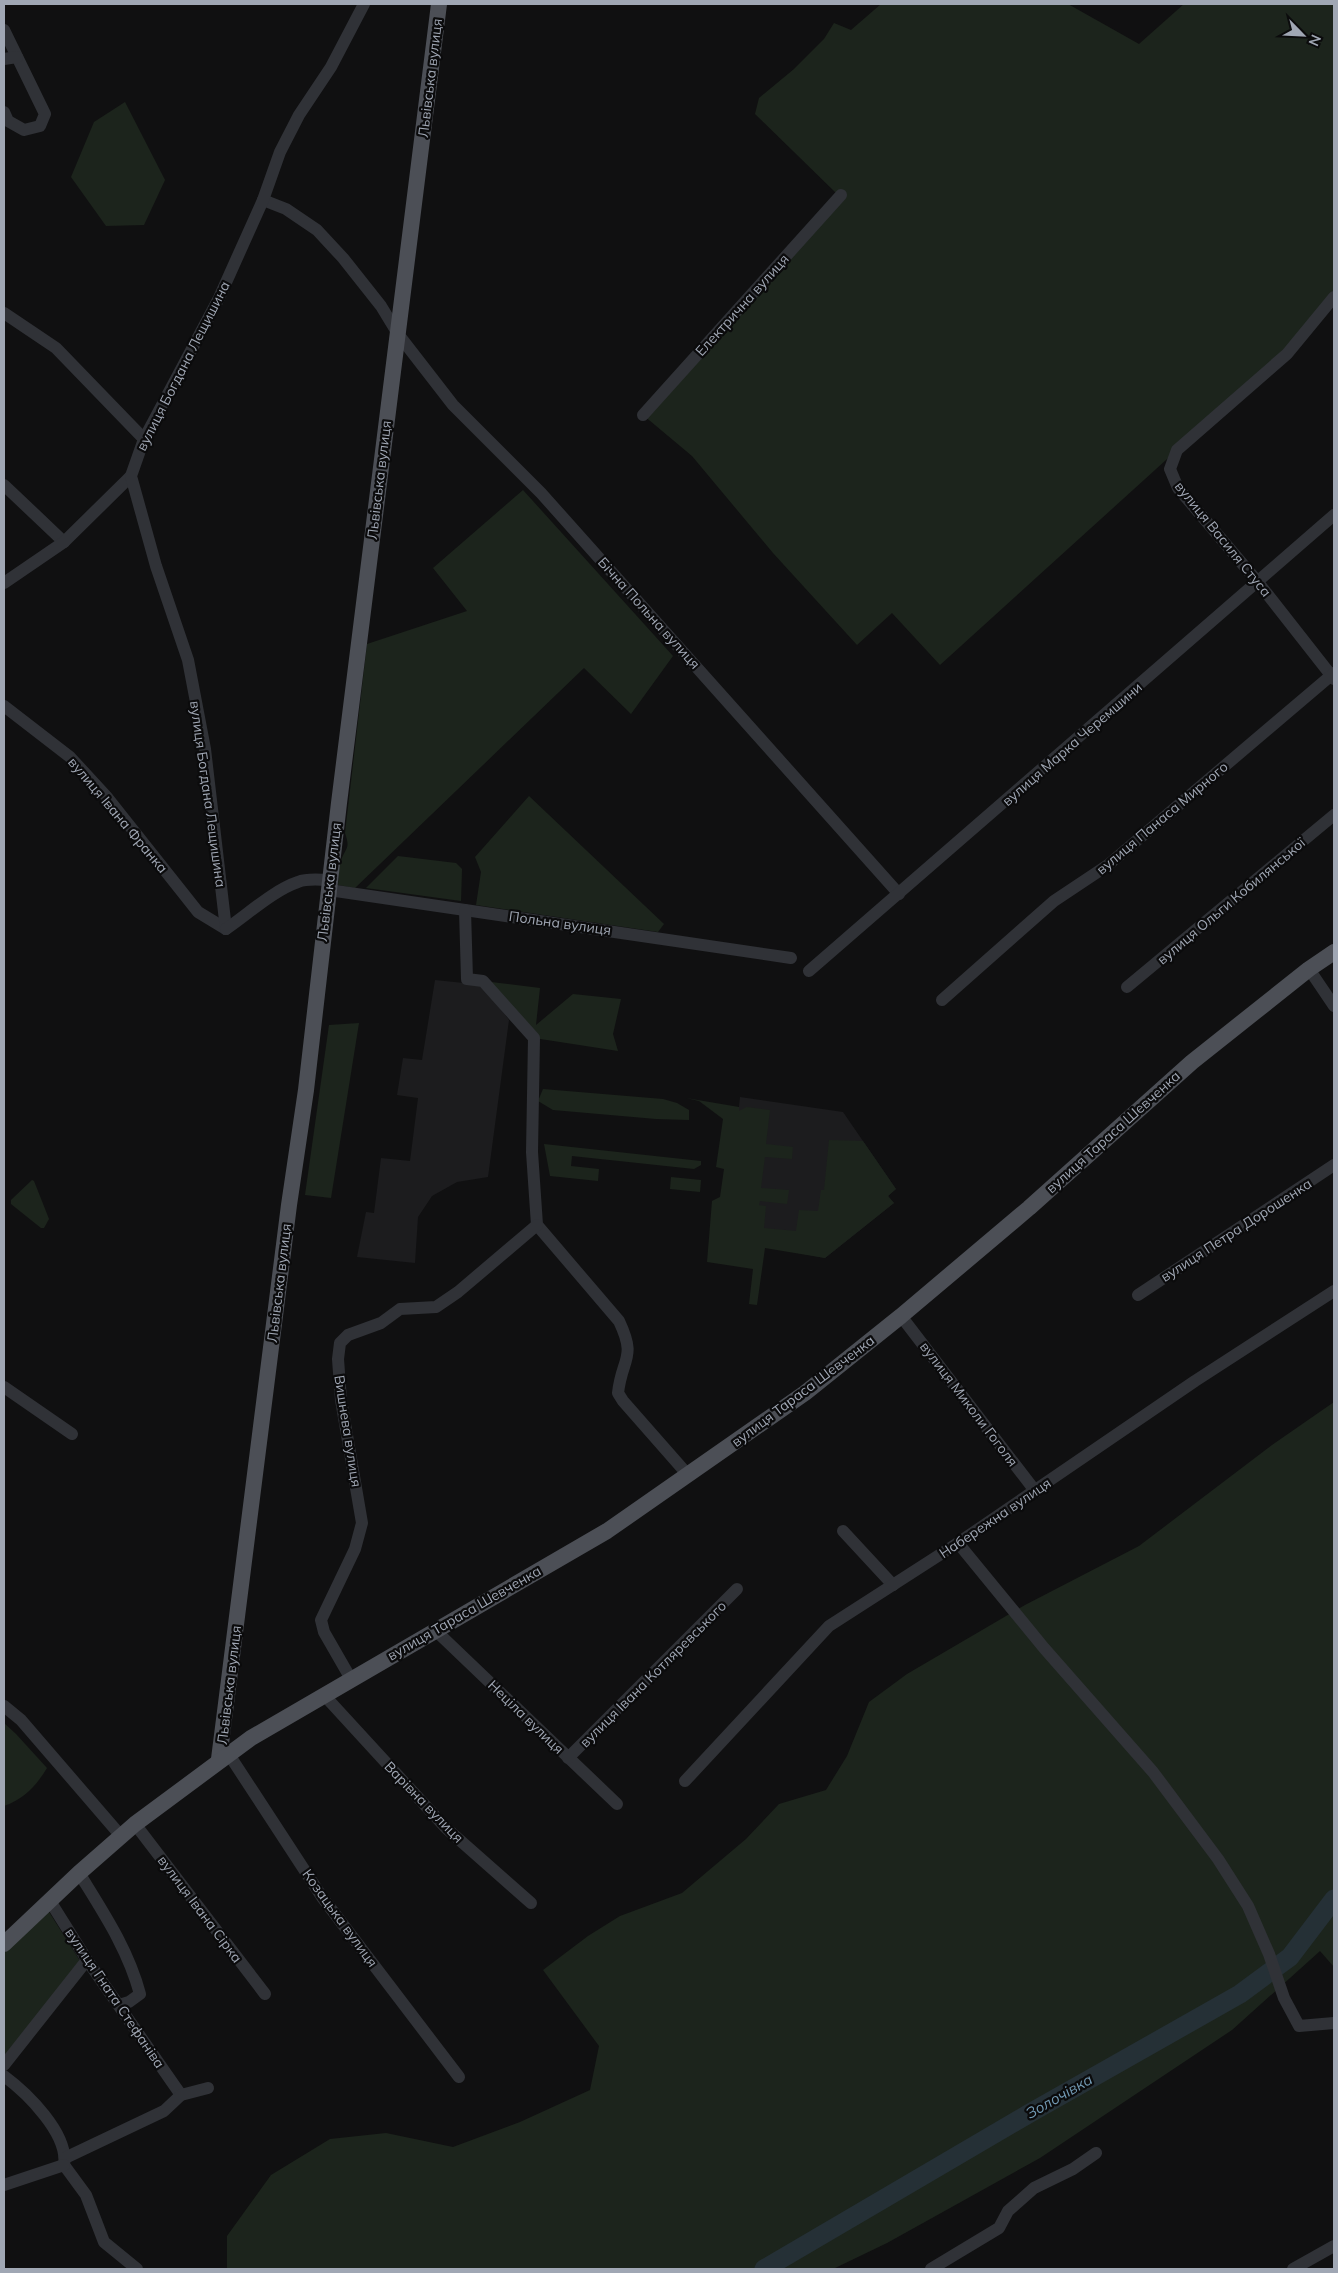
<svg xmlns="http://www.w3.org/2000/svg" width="1338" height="2273" font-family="Mulish,sans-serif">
<rect width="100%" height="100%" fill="#101011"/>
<g fill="#1c1c1e">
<polygon points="435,980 483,985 509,1020 488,1177 457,1182 432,1196 418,1217 415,1263 357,1257 366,1212 374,1213 381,1158 410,1161 418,1098 397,1095 403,1058 422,1060"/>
<polygon points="740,1097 843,1112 896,1189 888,1196 894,1203 825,1258 765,1247 738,1116"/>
</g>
<g fill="#1c241c">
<polygon points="881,4 1068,4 1139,44 1184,4 1334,4 1334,297 1287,354 1177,450 940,665 892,613 857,645 773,553 692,456 643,415 836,193 755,114 759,98 794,69 824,39 834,23 851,30"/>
<polygon points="125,102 165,180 144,225 106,226 71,177 94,122"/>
<path d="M523,490L673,656L631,714L584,668L355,888L338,885C339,877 338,867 341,860C347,846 350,848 345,833L367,644L467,611L433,568Z"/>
<polygon points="529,796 664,924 658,932 476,905 481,872 475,857"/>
<polygon points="398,856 456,863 462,869 461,901 366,888"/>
<polygon points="483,981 540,988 536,1025 573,994 621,999 613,1034 618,1051 534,1038"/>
<polygon points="359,1023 331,1198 305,1195 329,1025"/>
<polygon points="543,1089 663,1099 677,1103 689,1110 689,1120 656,1119 553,1110 538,1101"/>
<polygon points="686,1098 739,1107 739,1111 747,1107 770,1110 766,1144 793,1147 792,1159 765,1157 761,1188 789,1190 787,1204 760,1201 759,1205 766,1206 764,1228 796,1231 799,1210 818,1211 821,1190 824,1190 829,1140 863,1141 896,1189 888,1196 894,1203 825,1258 765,1248 757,1305 749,1304 753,1269 707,1262 712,1201 720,1197 724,1169 716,1167 723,1119 699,1101"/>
<polygon points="544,1144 701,1161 701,1165 694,1169 572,1156 571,1166 599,1169 598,1181 550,1176"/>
<polygon points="671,1177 701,1180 700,1192 670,1189"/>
<polygon points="32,1180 34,1181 49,1219 44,1228 41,1228 11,1204 11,1200"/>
<polygon points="1334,1402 1334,1967 1320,1951 1232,2030 1040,2158 887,2243 833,2269 227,2269 227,2236 271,2175 330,2139 386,2133 453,2147 520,2122 590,2090 599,2046 543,1970 588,1936 620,1916 682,1893 746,1839 779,1804 826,1790 847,1756 869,1702 907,1674 1025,1605 1139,1546 1272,1445"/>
<path d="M4,1723L16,1734L47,1768C36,1786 24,1799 4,1806Z"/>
<polygon points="49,1912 80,1961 4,2058 4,1953"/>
</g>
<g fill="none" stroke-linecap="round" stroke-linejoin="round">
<polyline stroke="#253036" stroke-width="19" points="764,2269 1030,2113 1240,1994 1290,1957 1334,1899"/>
<g stroke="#303237" stroke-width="12">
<polyline points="4,30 45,114 40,126 24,130 8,121 4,112"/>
<polyline points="4,59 17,57"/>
<polyline points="263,200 286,209 317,230 343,258 381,306 398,334 453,405 541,493 899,894"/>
<polyline points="1334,297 1287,354 1177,450 1170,469 1178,488 1257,581 1334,679"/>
<polyline points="4,313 56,348 144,439"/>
<polyline points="643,415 841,195"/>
<polyline points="4,485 64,542"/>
<polyline points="4,583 64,542 131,476"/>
<polyline points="4,706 70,757 106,796 198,912 226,929"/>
<polyline points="329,890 791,958"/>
<path d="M465,910L467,979L483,981L534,1038L532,1152L537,1225L619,1321C637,1359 622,1357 618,1393L623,1401L688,1475"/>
<polyline points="226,929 205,749 188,660 156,566 131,476 144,439 219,298 263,200 280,152 299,115 331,67 364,4"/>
<path d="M226,929C248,914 274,890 298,882C308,878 319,880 329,880"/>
<polyline points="1309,969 1334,1006"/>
<polyline points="809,971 1334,515"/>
<polyline points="1127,987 1334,815"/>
<polyline points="942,1000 1054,901 1108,865 1334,673"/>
<polyline points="1138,1295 1334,1165"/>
<polyline points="901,1316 1036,1492"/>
<polyline points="4,1387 72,1434"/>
<polyline points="843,1531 893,1585"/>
<polyline points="958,1543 1044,1648 1153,1772 1218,1859 1248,1906 1269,1954 1284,1998 1299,2026 1334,2023"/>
<polyline points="435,1630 617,1804"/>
<polyline points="351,1679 324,1632 321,1620 355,1549 362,1523 341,1400 338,1359 340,1343 348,1335 381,1323 400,1309 436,1307 458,1292 537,1225"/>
<polyline points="324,1695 446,1828 531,1903"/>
<polyline points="4,1706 21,1720 121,1836"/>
<polyline points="228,1753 322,1897 459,2077"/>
<polyline points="568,1758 737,1589"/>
<polyline points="685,1781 829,1626 958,1543 1195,1381 1334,1291"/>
<polyline points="135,1824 265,1994"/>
<path d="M79,1873C103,1912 128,1949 140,1994L129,2002L119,2005"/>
<polyline points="50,1901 87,1960 181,2095"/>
<polyline points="4,2065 87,1960"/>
<path d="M4,2076C27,2093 69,2134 64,2165L86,2195L104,2242L137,2269"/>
<polyline points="65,2158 164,2111 181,2095 208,2088"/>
<polyline points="4,2185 64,2165"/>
<polyline points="931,2269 999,2228 1008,2211 1034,2188 1073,2169 1096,2153"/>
<polyline points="1293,2269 1334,2246"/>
</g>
<g stroke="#4c4f56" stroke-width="16">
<polyline points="219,1759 289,1205 306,1090 339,803 439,4"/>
<polyline points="4,1944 79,1873 135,1824 251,1738 607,1531 805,1393 901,1316 1029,1208 1192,1062 1309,969 1334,952"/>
</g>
</g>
<g text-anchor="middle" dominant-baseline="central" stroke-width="4.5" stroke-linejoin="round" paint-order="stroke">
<g font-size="14" fill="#a0a7b4" stroke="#0b0b0c">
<text transform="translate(430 78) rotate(-83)">Львівська вулиця</text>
<text transform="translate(742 305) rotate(-48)">Електрична вулиця</text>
<text transform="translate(183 366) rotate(-63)">вулиця Богдана Лещишина</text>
<text transform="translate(379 480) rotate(-83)">Львівська вулиця</text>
<text transform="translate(1223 539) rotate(51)">вулиця Василя Стуса</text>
<text transform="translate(649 613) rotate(48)">Бічна Польна вулиця</text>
<text transform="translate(1072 744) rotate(-41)">вулиця Марка Черемшини</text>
<text transform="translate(208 794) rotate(82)">вулиця Богдана Лещишина</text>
<text transform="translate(118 815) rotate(50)">вулиця Івана Франка</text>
<text transform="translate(1162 818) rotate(-40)">вулиця Панаса Мирного</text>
<text transform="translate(329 882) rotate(-83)">Львівська вулиця</text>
<text transform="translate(1231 901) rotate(-40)">вулиця Ольги Кобилянської</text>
<text transform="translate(560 923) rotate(8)">Польна вулиця</text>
<text transform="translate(1113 1132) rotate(-42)">вулиця Тараса Шевченка</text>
<text transform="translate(1236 1230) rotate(-33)">вулиця Петра Дорошенка</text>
<text transform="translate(279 1283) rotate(-83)">Львівська вулиця</text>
<text transform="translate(803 1391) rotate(-37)">вулиця Тараса Шевченка</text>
<text transform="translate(969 1404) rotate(53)">вулиця Миколи Гоголя</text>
<text transform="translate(348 1431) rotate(81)">Вишнева вулиця</text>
<text transform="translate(995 1518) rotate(-34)">Набережна вулиця</text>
<text transform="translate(464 1613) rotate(-30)">вулиця Тараса Шевченка</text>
<text transform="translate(653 1674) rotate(-45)">вулиця Івана Котляревського</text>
<text transform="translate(229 1685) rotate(-83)">Львівська вулиця</text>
<text transform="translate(526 1717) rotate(44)">Неціла вулиця</text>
<text transform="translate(424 1802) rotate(46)">Варівна вулиця</text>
<text transform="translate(200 1909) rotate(53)">вулиця Івана Сірка</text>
<text transform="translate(340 1918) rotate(54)">Козацька вулиця</text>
<text transform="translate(115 1998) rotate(56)">вулиця Гната Стефаніва</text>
</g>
<g font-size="15" font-style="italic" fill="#7299b3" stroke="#0b0b0c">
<text transform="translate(1059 2096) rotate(-30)">Золочівка</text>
</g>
</g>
<rect width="1338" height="2273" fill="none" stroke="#a0a7b4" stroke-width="10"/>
<g transform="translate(1303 35) rotate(114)" stroke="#0b0b0c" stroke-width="4" paint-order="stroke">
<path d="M0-4L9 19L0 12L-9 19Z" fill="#a0a7b4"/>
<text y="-8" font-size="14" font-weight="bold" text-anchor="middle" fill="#a0a7b4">N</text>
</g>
</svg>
